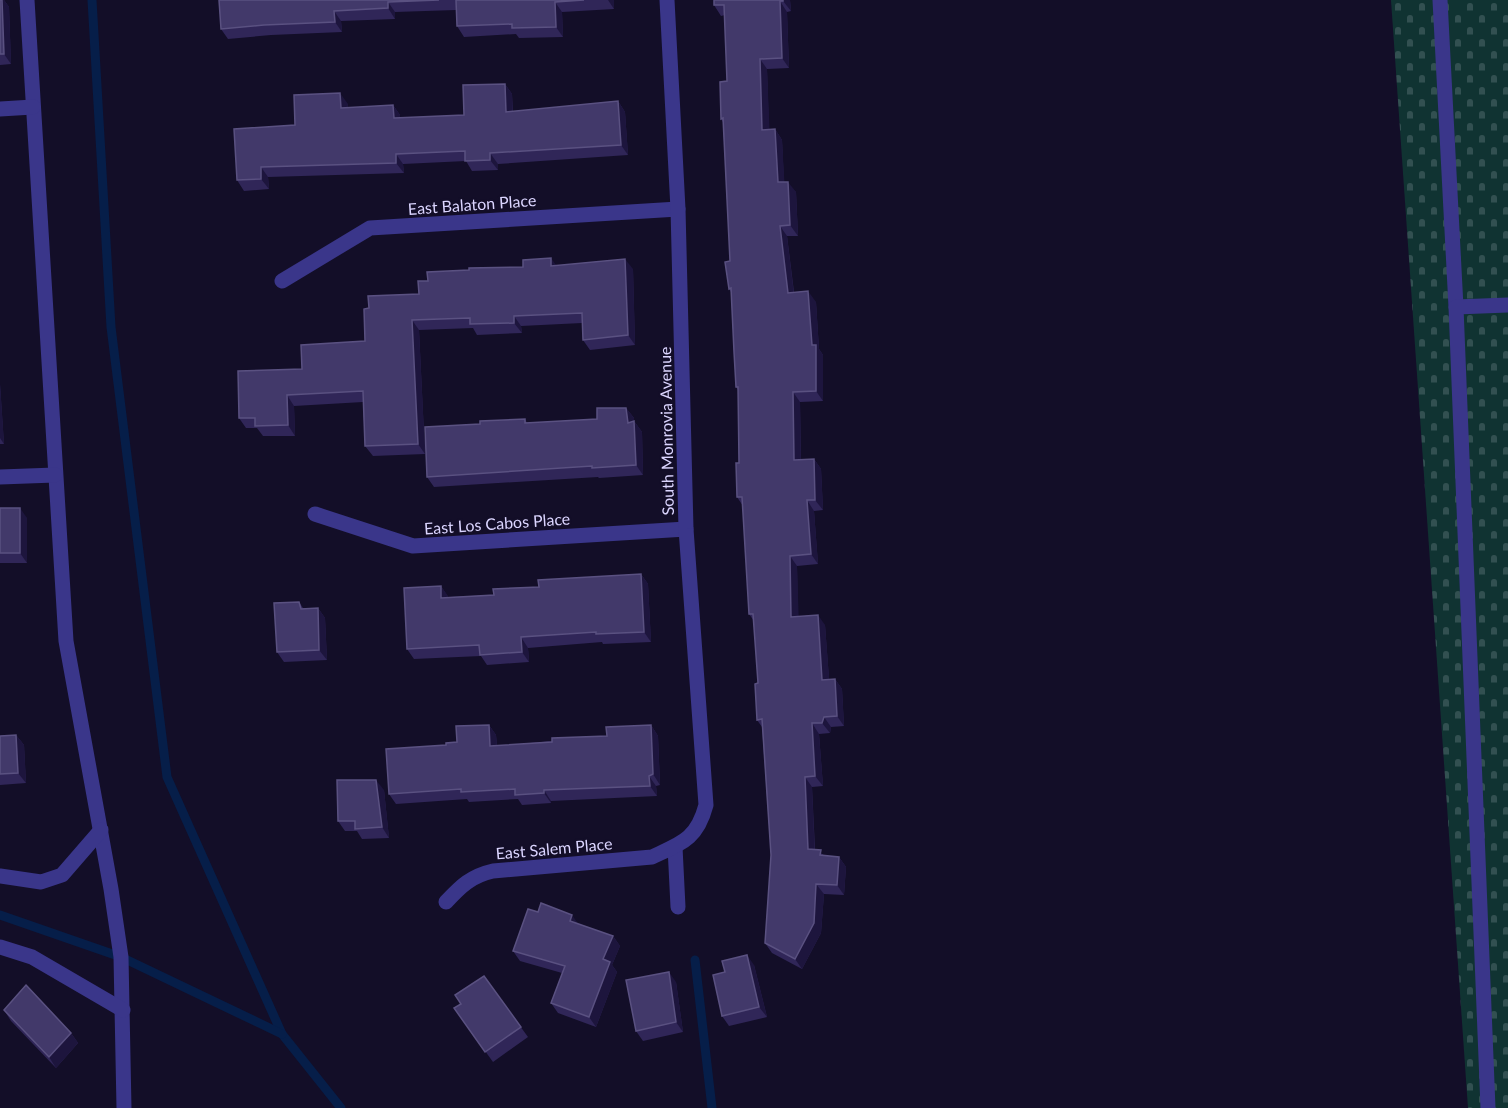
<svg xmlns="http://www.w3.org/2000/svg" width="1508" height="1108" font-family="Lato,sans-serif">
<defs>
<pattern id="cemetery-stones" width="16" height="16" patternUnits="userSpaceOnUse" patternTransform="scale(1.5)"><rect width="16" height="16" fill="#103332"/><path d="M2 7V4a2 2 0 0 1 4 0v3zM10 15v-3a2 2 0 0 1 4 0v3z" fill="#325051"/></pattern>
</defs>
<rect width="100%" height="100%" fill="#130e28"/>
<polygon fill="url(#cemetery-stones)" points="1391,0 1508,0 1508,1108 1468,1108"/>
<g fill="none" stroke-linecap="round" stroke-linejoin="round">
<g stroke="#061e49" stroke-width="9">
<polyline points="92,0 111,327 167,777 282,1034 341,1108"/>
<polyline points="0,915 121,957 282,1034"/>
<polyline points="695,960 712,1108"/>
</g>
<g stroke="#3a368a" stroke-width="15">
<polyline points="27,0 66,641 111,889 121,957 124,1108"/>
<polyline points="1440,0 1456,307"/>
<polyline points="0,109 33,107"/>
<polyline points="282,281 370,228 678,209"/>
<polyline points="0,477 55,475"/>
<polyline points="315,514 413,546 686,529"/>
<polyline points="675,847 678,907"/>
<polyline points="0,876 41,882 62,875 101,830"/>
<path d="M446,902C461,886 471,876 493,871L652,857C682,843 697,839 706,805L686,529L678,209L667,0"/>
<polyline points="0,947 32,957 123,1010"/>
<polyline points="1488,1108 1456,307 1508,305"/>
</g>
</g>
<g fill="#302658">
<polygon points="0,0 4,0 9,7 11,64 0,65"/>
<polygon points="219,0 614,0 614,9 562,12 563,37 519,38 516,34 464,37 457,26 456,10 395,12 395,19 341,21 342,32 271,35 228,39 221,29"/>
<polygon points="790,0 791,11 787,12 789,68 767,69 769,130 775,129 782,140 784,182 796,192 798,236 787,236 794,292 816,302 819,349 823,355 823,401 800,402 801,459 814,459 821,469 823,510 814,511 818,564 797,566 798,616 825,625 829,679 835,679 842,689 844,726 831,727 830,733 819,734 823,786 812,787 815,849 825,856 839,857 846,867 844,895 824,894 821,933 802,969 772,953 765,943 771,855 762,727 757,720 758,683 754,621 749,614 743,506 737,497 739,463 738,390 736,387 731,292 729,289 730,261 723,122 721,119 727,81 725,15 721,16 714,5"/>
<polygon points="505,84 512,94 513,112 618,101 625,112 628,155 498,164 498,170 472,171 466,161 403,164 404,173 268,177 269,189 244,191 237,180 295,125 348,104 348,108 393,105 400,115 400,118 464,115"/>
<polygon points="556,265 633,269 635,345 590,350 583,340 582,323 521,326 522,333 477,335 473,328 419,330 425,454 373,456 365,446 363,402 294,406 295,436 263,436 257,428 246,428 239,418 302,369 365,341 369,308 419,294 428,281"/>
<polygon points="0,384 4,444 0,444"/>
<polygon points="626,408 634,418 634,421 642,432 643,475 599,478 598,477 434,487 427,477 480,424 525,419 527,423 597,419"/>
<polygon points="0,508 27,518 27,563 0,563"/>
<polygon points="641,574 648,584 651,642 603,644 602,642 528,648 529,662 487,665 481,656 414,659 407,649 441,586 448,597 494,595 539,587"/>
<polygon points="299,602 303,608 318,608 325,618 327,660 284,662 277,652"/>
<polygon points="489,725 496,735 497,746 607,736 651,725 658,736 660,785 656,786 657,796 551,801 551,803 522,805 518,799 469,802 467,799 396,804 389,794 446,745 457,742"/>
<polygon points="16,735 24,745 26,783 0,785 0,736"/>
<polygon points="384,790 389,838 362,839 357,831 345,831 338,821"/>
<polygon points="578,924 613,936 620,946 612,965 617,972 596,1027 558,1013 551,1003 562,973 520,961 513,951"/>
<polygon points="754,965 767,1017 729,1026 722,1016"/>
<polygon points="484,976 528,1037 493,1062 454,1008 461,1004"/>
<polygon points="676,982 683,1032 643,1041 636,1031"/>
<polygon points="4,1010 71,1033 78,1043 56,1068 11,1021"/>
</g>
<g fill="#1d153d">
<polygon points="2,0 4,0 9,7 11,64 4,54"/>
<polygon points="608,0 614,0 614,9"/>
<polygon points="783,0 790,0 791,11 783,1"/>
<polygon points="780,1 787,12 789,68 782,58"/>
<polygon points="388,2 395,12 395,19 388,8"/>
<polygon points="555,2 562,12 563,37 556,27"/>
<polygon points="334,11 341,21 342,32 335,22"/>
<polygon points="760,59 767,69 770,141 762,130"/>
<polygon points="505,84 512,94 513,122 506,112"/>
<polygon points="340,93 348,104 348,118 341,108"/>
<polygon points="618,101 625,112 628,155 621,145"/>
<polygon points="393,105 400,115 401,128 394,118"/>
<polygon points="775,129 782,140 785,192 778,182"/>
<polygon points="490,153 498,164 498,170 490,160"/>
<polygon points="396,154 403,164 404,173 396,163"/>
<polygon points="261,167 268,177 269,189 261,179"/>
<polygon points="788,182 796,192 798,236 790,225"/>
<polygon points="780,226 787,236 795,303 788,293"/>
<polygon points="551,258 558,268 551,266"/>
<polygon points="625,259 633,269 635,345 628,335"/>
<polygon points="808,291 816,302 819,349 823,355 823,401 816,391"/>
<polygon points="514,316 521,326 522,333 514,323"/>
<polygon points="412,320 419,330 425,454 418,444"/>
<polygon points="0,384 4,444 0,438"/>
<polygon points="793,392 800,402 801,470 794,460"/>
<polygon points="287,395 294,406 295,436 288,425"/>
<polygon points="626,408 634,418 634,424 634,421 642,432 643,475 636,465"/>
<polygon points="814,459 821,469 823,510 815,500"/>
<polygon points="807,500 814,511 818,564 811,554"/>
<polygon points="20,508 27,518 27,563 20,553"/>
<polygon points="790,556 797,566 799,627 791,617"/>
<polygon points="641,574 648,584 651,642 644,632"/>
<polygon points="441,586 448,596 449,608 441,598"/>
<polygon points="318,608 325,618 327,660 319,650"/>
<polygon points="818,615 825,625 830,690 822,680"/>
<polygon points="521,637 528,648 529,662 522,652"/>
<polygon points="835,679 842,689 844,726 837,716"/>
<polygon points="824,717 831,727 830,733 822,723"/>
<polygon points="812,723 819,734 823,786 815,776"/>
<polygon points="489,725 496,735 498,757 490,746"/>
<polygon points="651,725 658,736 660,785 653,774"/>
<polygon points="16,735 24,745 26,783 18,773"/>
<polygon points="649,776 656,786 657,796 650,786"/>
<polygon points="805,777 812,787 815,859 808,849"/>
<polygon points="376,780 384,790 389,838 382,827"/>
<polygon points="544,790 551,801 551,803 544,793"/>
<polygon points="839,857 846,867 844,895 837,885"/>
<polygon points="816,884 824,894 821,933 802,969 795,959"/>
<polygon points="572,915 579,925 570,921"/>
<polygon points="613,936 620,946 612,965 617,972 596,1027 589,1017 603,959"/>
<polygon points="747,955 754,965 767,1017 759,1007"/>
<polygon points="669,972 676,982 683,1032 676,1022"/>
<polygon points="71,1033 78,1043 56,1068 49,1057"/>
</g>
<g fill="#42396a" stroke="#5a5181" stroke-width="1.5">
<polygon points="0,0 2,0 4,54 0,54"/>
<polygon points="219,0 439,0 388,2 388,8 334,11 335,22 264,25 221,29"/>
<polygon points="456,0 584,0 555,2 556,27 512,28 512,24 457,26"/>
<polygon points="714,0 783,0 783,1 780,1 782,58 760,59 762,130 775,129 778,182 788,182 790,225 780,226 788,293 808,291 812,345 816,345 816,391 793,392 794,460 814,459 815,500 807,500 811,554 790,556 791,617 818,615 822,680 835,679 837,716 824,717 822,723 812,723 815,776 805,777 808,849 821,850 820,855 839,857 837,885 816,884 814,923 795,959 765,943 771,855 762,719 757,720 755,684 758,683 753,614 749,614 742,497 737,497 736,463 739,463 738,387 736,387 734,352 731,288 729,289 725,262 730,261 723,118 721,119 720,82 727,81 724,5 714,5"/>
<polygon points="505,84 506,112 618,101 621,145 490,153 490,160 465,161 465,151 396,154 396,163 261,167 261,179 237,180 234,129 295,125 294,95 340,93 341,108 393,105 394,118 464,115 463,85"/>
<polygon points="551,258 551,266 625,259 628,335 583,340 582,313 514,316 514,323 470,324 470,318 412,320 418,444 365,446 363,391 287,395 288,425 255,426 255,418 239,418 238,371 302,369 301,345 365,341 364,309 369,308 368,296 419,294 418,281 428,281 427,272 469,270 469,268 523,267 523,260"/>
<polygon points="597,408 626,408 628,423 634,421 636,465 592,468 592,466 427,477 425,427 480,424 480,421 525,419 525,423 597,419"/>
<rect x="0" y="508" width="20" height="45"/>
<polygon points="641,574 644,632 596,634 596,632 521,637 522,652 480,655 479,645 407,649 404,588 441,586 441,598 494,595 493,589 539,587 538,580"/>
<polygon points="299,602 301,609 318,608 319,650 277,652 274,603"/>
<polygon points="489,725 490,746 552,742 552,738 607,736 606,727 651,725 653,774 649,776 650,786 544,790 544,793 515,795 515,789 461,792 461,789 389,794 386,749 446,745 446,743 457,742 456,726"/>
<polygon points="16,735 18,773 0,774 0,736"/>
<polygon points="337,780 376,780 382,827 355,829 355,821 338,821"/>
<polygon points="541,903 572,915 570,921 613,936 603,959 610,962 589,1017 551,1003 565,966 513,951 528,909 538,912"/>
<polygon points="747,955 759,1007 722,1016 713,975 725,972 722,961"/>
<polygon points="669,972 676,1022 636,1031 626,980"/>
<polygon points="484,976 521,1027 485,1052 454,1008 461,1004 455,995"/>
<polygon points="26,985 71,1033 49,1057 4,1010"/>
</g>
<g text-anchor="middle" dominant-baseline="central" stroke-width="4.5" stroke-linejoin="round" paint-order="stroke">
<g font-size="16" fill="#dbd5ff" stroke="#130e28">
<text transform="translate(472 204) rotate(-4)">East Balaton Place</text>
<text transform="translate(666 431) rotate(-91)">South Monrovia Avenue</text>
<text transform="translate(497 523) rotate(-4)">East Los Cabos Place</text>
<text transform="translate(554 848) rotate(-5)">East Salem Place</text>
</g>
</g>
</svg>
